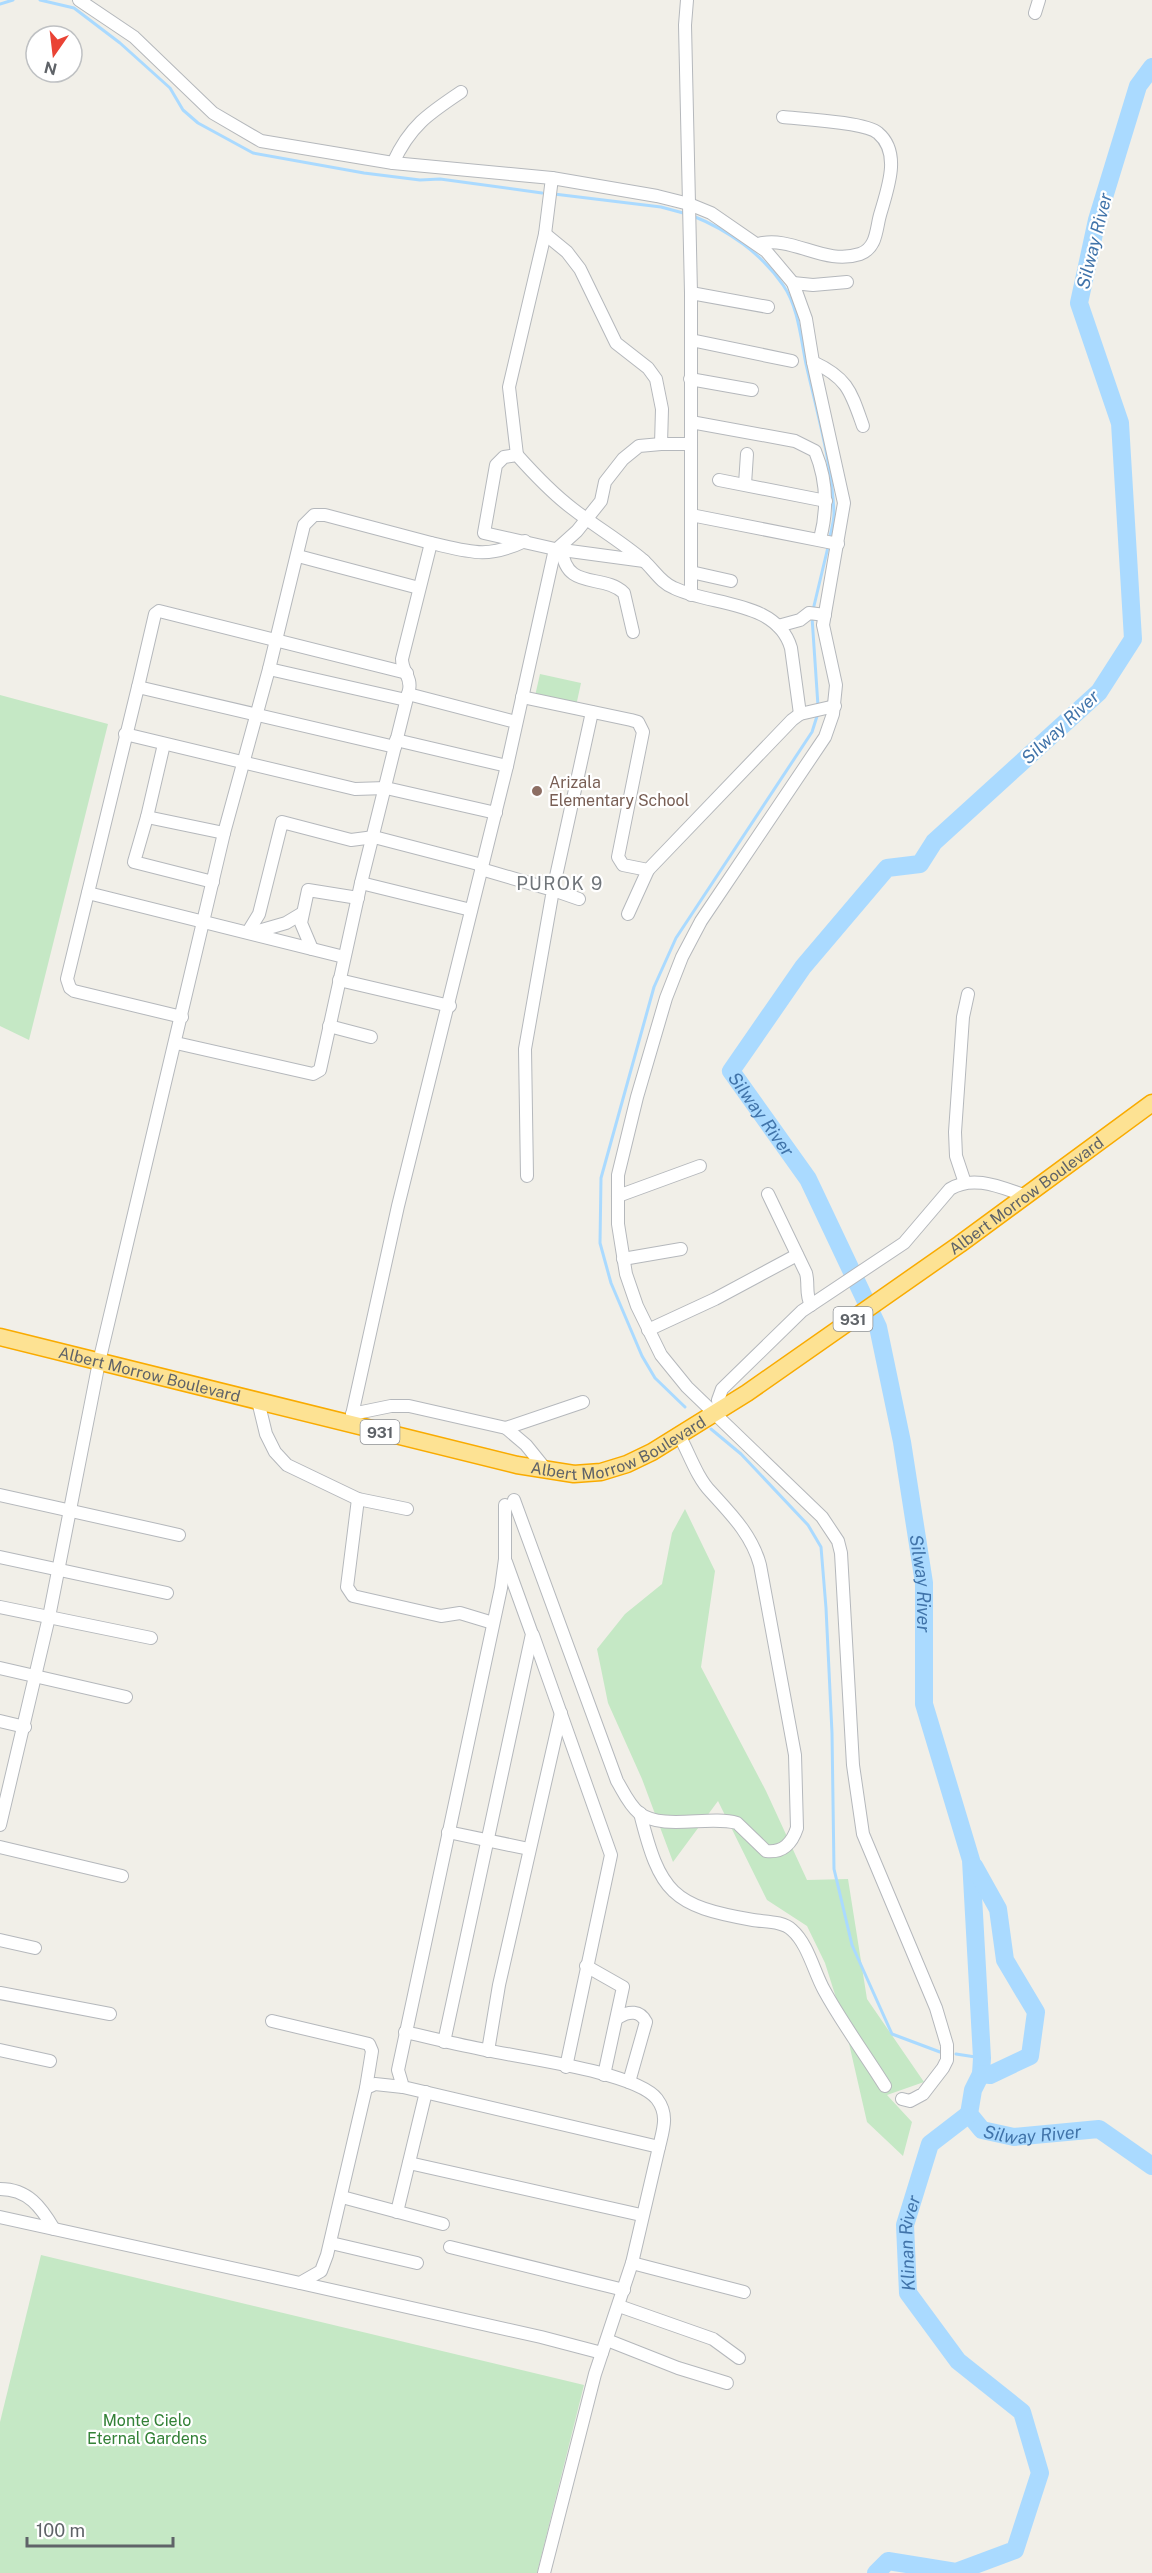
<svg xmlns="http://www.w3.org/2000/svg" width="1152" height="2573" font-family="'Public Sans',sans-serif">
<rect width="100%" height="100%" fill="#f1efe8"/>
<g fill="#c5e8c5">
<polygon points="540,674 581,683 576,706 535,696"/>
<polygon points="0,695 108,724 29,1040 0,1026"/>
<polygon points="685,1509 715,1571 701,1667 766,1791 807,1880 848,1879 867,1999 924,2082 887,2095 912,2122 903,2156 867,2122 845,2026 825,1963 807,1926 767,1900 718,1801 673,1862 642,1779 608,1703 597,1649 625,1614 662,1584 672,1533"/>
<polygon points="41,2255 584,2385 537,2573 0,2573 0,2422"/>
</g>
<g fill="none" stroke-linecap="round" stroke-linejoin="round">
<g stroke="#aadaff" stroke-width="3">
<polyline points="40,0 74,8 120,43 170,88 183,110 198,123 253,153 364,173 420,180 440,179 542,193"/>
<polyline points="0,4 13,0"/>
<polyline points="554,194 661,207 687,214"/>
<path d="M693,216C728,230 762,254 783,285C798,306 801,339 806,364C817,412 832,464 834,513C834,522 831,532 829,540"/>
<polyline points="813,610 828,547"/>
<polyline points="812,617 818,706"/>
<polyline points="685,1407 655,1378 642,1356 611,1283 600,1243 601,1178 654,987 676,938 812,732 818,713"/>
<polyline points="711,1429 741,1454 808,1525 821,1547 826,1608 832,1733 834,1869 852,1945 892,2034 940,2052"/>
<polyline points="956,2054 982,2058"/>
</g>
<g stroke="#aadaff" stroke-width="18">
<path id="s1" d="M1152,67L1138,86L1097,220L1079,303L1120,423L1133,639L1099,692L934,842L920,864L887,868L803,967L731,1071L808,1179L878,1327L902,1442L924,1583V1704L971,1860L982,2058L981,2074L973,2090L969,2114L982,2130L1014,2137L1099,2129L1152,2166"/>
<polyline points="974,1866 998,1909 1005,1960 1036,2012 1030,2056 990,2075 981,2074"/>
<path id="s2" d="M876,2573L888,2561L956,2572L1015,2550L1040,2473L1022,2412L958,2361L908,2293L905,2225L930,2144L969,2114"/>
</g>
<defs>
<g id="minor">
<polyline points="79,0 134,37 213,113 261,141 393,163 552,178 657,196 689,204 711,213 766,251 793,283 806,319 813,362 844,503 823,625 836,685 833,714 825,737 701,921 682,957 666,998 637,1097 618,1175 618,1224 626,1274 637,1306 661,1355 687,1387 822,1517 838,1541 841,1553 853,1765 863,1834 936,2008 947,2045 947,2060 943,2068 923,2094 910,2101 902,2099"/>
<polyline points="687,0 685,25 691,293 691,595"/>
<polyline points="1035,13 1039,0"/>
<path d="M393,163C410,126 428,114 461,92"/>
<polyline points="545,234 567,252 580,269 616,343 648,368 656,379 662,409 661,444 691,444"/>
<path d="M758,244C793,235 824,266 860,254C877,248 876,229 880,215C887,190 902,153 878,133C866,122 802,119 783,117"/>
<polyline points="793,283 813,285 847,282"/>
<polyline points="691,293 768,307"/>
<polyline points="691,340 792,361"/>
<path d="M813,362C848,378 851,392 863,426"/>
<polyline points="690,379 752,390"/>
<path d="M691,422L795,441L815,451C827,480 828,509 820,539"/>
<polyline points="517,455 509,387 545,234 552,178"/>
<polyline points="719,480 826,501"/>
<polyline points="745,484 747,454"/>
<polyline points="691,515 838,544"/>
<path d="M431,543C470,552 487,559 525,541"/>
<path d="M555,549L484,533L496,465L504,457L517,455C534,474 553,494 573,509C596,527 622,542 644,561C654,570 661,583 674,588C711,606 777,600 791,648L800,714"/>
<polyline points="557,549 577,531 601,501 605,482 623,459 639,446 661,444"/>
<path d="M562,550C566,591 603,573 624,593L633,632"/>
<polyline points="298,556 419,588"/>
<polyline points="691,572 731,581"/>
<polyline points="778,626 800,620 809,613 825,615"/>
<polyline points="269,669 406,700"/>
<polyline points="138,687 155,614 159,611 407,673"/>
<polyline points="408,694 516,722"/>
<polyline points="522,697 631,720 638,722 643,732 618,857 623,865 648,870 792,720 800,714 835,706"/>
<polyline points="125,734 355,789 386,788 496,813"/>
<polyline points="396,740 507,766"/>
<polyline points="164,744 147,817 224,833"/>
<polyline points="147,817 134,862 213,882"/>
<polyline points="481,869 553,890 525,1049 527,1176"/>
<polyline points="361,883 471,910"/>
<polyline points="88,893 344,957"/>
<polyline points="579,899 553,890 592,712"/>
<polyline points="628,914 648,870"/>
<polyline points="248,932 259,914 282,822 351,840 374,837 482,865"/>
<polyline points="255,932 286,923 301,914"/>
<polyline points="312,949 301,923 308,890 358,898"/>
<polyline points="339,980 450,1006"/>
<polyline points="182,1017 74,991 70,988 67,979 138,687 395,747"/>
<polyline points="329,1026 371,1037"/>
<polyline points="965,1183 956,1156 955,1132 963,1017 968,994"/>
<path d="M768,1194L806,1273C809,1284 805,1294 811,1305"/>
<polyline points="618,1196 700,1166"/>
<polyline points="623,1259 681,1249"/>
<polyline points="648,1330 715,1299 797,1255"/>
<polyline points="258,1401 266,1434 275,1452 287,1465 358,1499 407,1509"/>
<path d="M719,1410L718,1400L722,1389L802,1311L904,1243L950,1189C974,1174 1002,1188 1027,1196"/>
<polyline points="352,1414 391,1406 409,1406 506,1428 526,1445 547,1471"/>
<polyline points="350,1424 398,1206 507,766 555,549 644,561"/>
<polyline points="506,1428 583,1402"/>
<polyline points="0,1495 179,1535"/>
<polyline points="358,1499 347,1587 353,1596 441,1616 460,1613 493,1623"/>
<path d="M514,1500L617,1781C623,1791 629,1805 639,1813C663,1831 709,1815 737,1823L766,1851C783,1853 792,1843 797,1828L795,1755L760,1565C752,1535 731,1514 711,1492C697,1478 689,1453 679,1435"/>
<polyline points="505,1505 505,1559 501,1588 398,2070 403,2087 659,2147 632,2263 595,2374 544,2573"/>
<polyline points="0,1557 167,1593"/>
<polyline points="0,1607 151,1638"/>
<polyline points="533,1635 611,1855 566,2067"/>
<polyline points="0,1668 126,1697"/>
<polyline points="0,1721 25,1727"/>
<path d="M640,1813C660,1893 672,1906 753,1920C765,1922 783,1921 792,1930C808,1944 814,1972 824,1990C842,2023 865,2054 885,2086"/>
<path d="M0,1825L49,1617L99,1362L224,833L269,669L304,525L314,515H325L431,543L402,659C402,672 412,677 409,690L361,883L320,1070L313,1074L176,1043"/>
<polyline points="448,1832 529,1849"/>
<polyline points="0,1847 122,1876"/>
<polyline points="0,1940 35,1948"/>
<polyline points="586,1966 623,1987 604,2075"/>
<polyline points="0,1993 110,2014"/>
<path d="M619,2017C629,2011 640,2010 646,2022L629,2082"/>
<polyline points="272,2021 369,2044 372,2051 366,2088"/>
<path d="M405,2032C432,2038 459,2045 486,2050C522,2058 636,2072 657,2099C669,2115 663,2130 659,2147"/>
<polyline points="444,2042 532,1634 506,1562"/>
<polyline points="0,2050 50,2061"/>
<polyline points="488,2051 499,1985 561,1713"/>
<polyline points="409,2163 641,2215"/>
<path d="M0,2189C28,2189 41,2207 54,2229"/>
<polyline points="342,2197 443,2224"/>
<polyline points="397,2212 426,2092"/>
<polyline points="0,2217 300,2283 321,2271 327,2255 366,2088 375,2084 403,2087"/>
<polyline points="331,2243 417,2263"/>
<polyline points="450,2247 624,2290"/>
<polyline points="632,2263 744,2292"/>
<polyline points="300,2283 541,2337 602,2353"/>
<polyline points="619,2306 713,2339 739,2358"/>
<polyline points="607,2340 678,2368 727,2383"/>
</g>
<g id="highway">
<path id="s3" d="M0,1337L517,1465L574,1474L601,1472L627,1464L652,1452L747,1393L960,1244L1152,1103"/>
</g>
</defs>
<use href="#minor" stroke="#b5b8bc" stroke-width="14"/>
<use href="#highway" stroke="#f9ab00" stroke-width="19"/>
<use href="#minor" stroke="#fff" stroke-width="12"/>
<use href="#highway" stroke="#fde293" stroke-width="16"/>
</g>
<circle fill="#8d6e63" stroke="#fff" stroke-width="2" cx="537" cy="791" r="6"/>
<g text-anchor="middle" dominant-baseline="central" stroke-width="4.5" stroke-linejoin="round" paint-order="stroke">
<g fill="#fff" stroke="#8f9295" stroke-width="1.5">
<rect x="833.5" y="1307" width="39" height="24" rx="4.5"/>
<rect x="360.5" y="1420" width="39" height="24" rx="4.5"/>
</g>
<g font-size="15" font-weight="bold" fill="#5f6368">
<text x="853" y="1319">931</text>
<text x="380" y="1432">931</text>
</g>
<g font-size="16" fill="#785e54" stroke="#fff" text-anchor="start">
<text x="549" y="782">Arizala<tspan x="549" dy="18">Elementary School</tspan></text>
</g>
<g font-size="16" fill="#5f6368" stroke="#fff">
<text stroke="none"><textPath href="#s3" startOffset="1126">Albert Morrow Boulevard</textPath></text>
<text stroke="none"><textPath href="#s3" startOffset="154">Albert Morrow Boulevard</textPath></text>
<text stroke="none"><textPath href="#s3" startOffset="640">Albert Morrow Boulevard</textPath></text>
</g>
<g font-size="16" fill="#348238" stroke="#fff">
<text x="147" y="2420">Monte Cielo<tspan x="147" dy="18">Eternal Gardens</tspan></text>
</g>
<g font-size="18" font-style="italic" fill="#4174aa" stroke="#fff">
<text transform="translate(1094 241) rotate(-76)">Silway River</text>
<text transform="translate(1060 727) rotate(-43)">Silway River</text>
<text stroke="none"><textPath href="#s1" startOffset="1246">Silway River</textPath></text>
<text stroke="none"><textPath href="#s1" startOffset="1750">Silway River</textPath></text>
<text stroke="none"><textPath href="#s1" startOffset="2362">Silway River</textPath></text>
<text stroke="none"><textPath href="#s2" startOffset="510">Klinan River</textPath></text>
</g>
<g font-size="18" letter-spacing="1.5" fill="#70757a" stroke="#fff">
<text x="560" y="883">PUROK 9</text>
</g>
</g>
<g transform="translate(54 54) rotate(194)"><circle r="28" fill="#ffffff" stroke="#bfc1c3" stroke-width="1.5"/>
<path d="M0-4.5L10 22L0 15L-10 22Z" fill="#ea4335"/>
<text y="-9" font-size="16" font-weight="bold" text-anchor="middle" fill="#5f6368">N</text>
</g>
<path d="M27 2537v9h146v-9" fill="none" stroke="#5f6368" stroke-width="3"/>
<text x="36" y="2537" font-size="18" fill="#5f6368" stroke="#ffffff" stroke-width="4.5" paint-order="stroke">100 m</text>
</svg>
